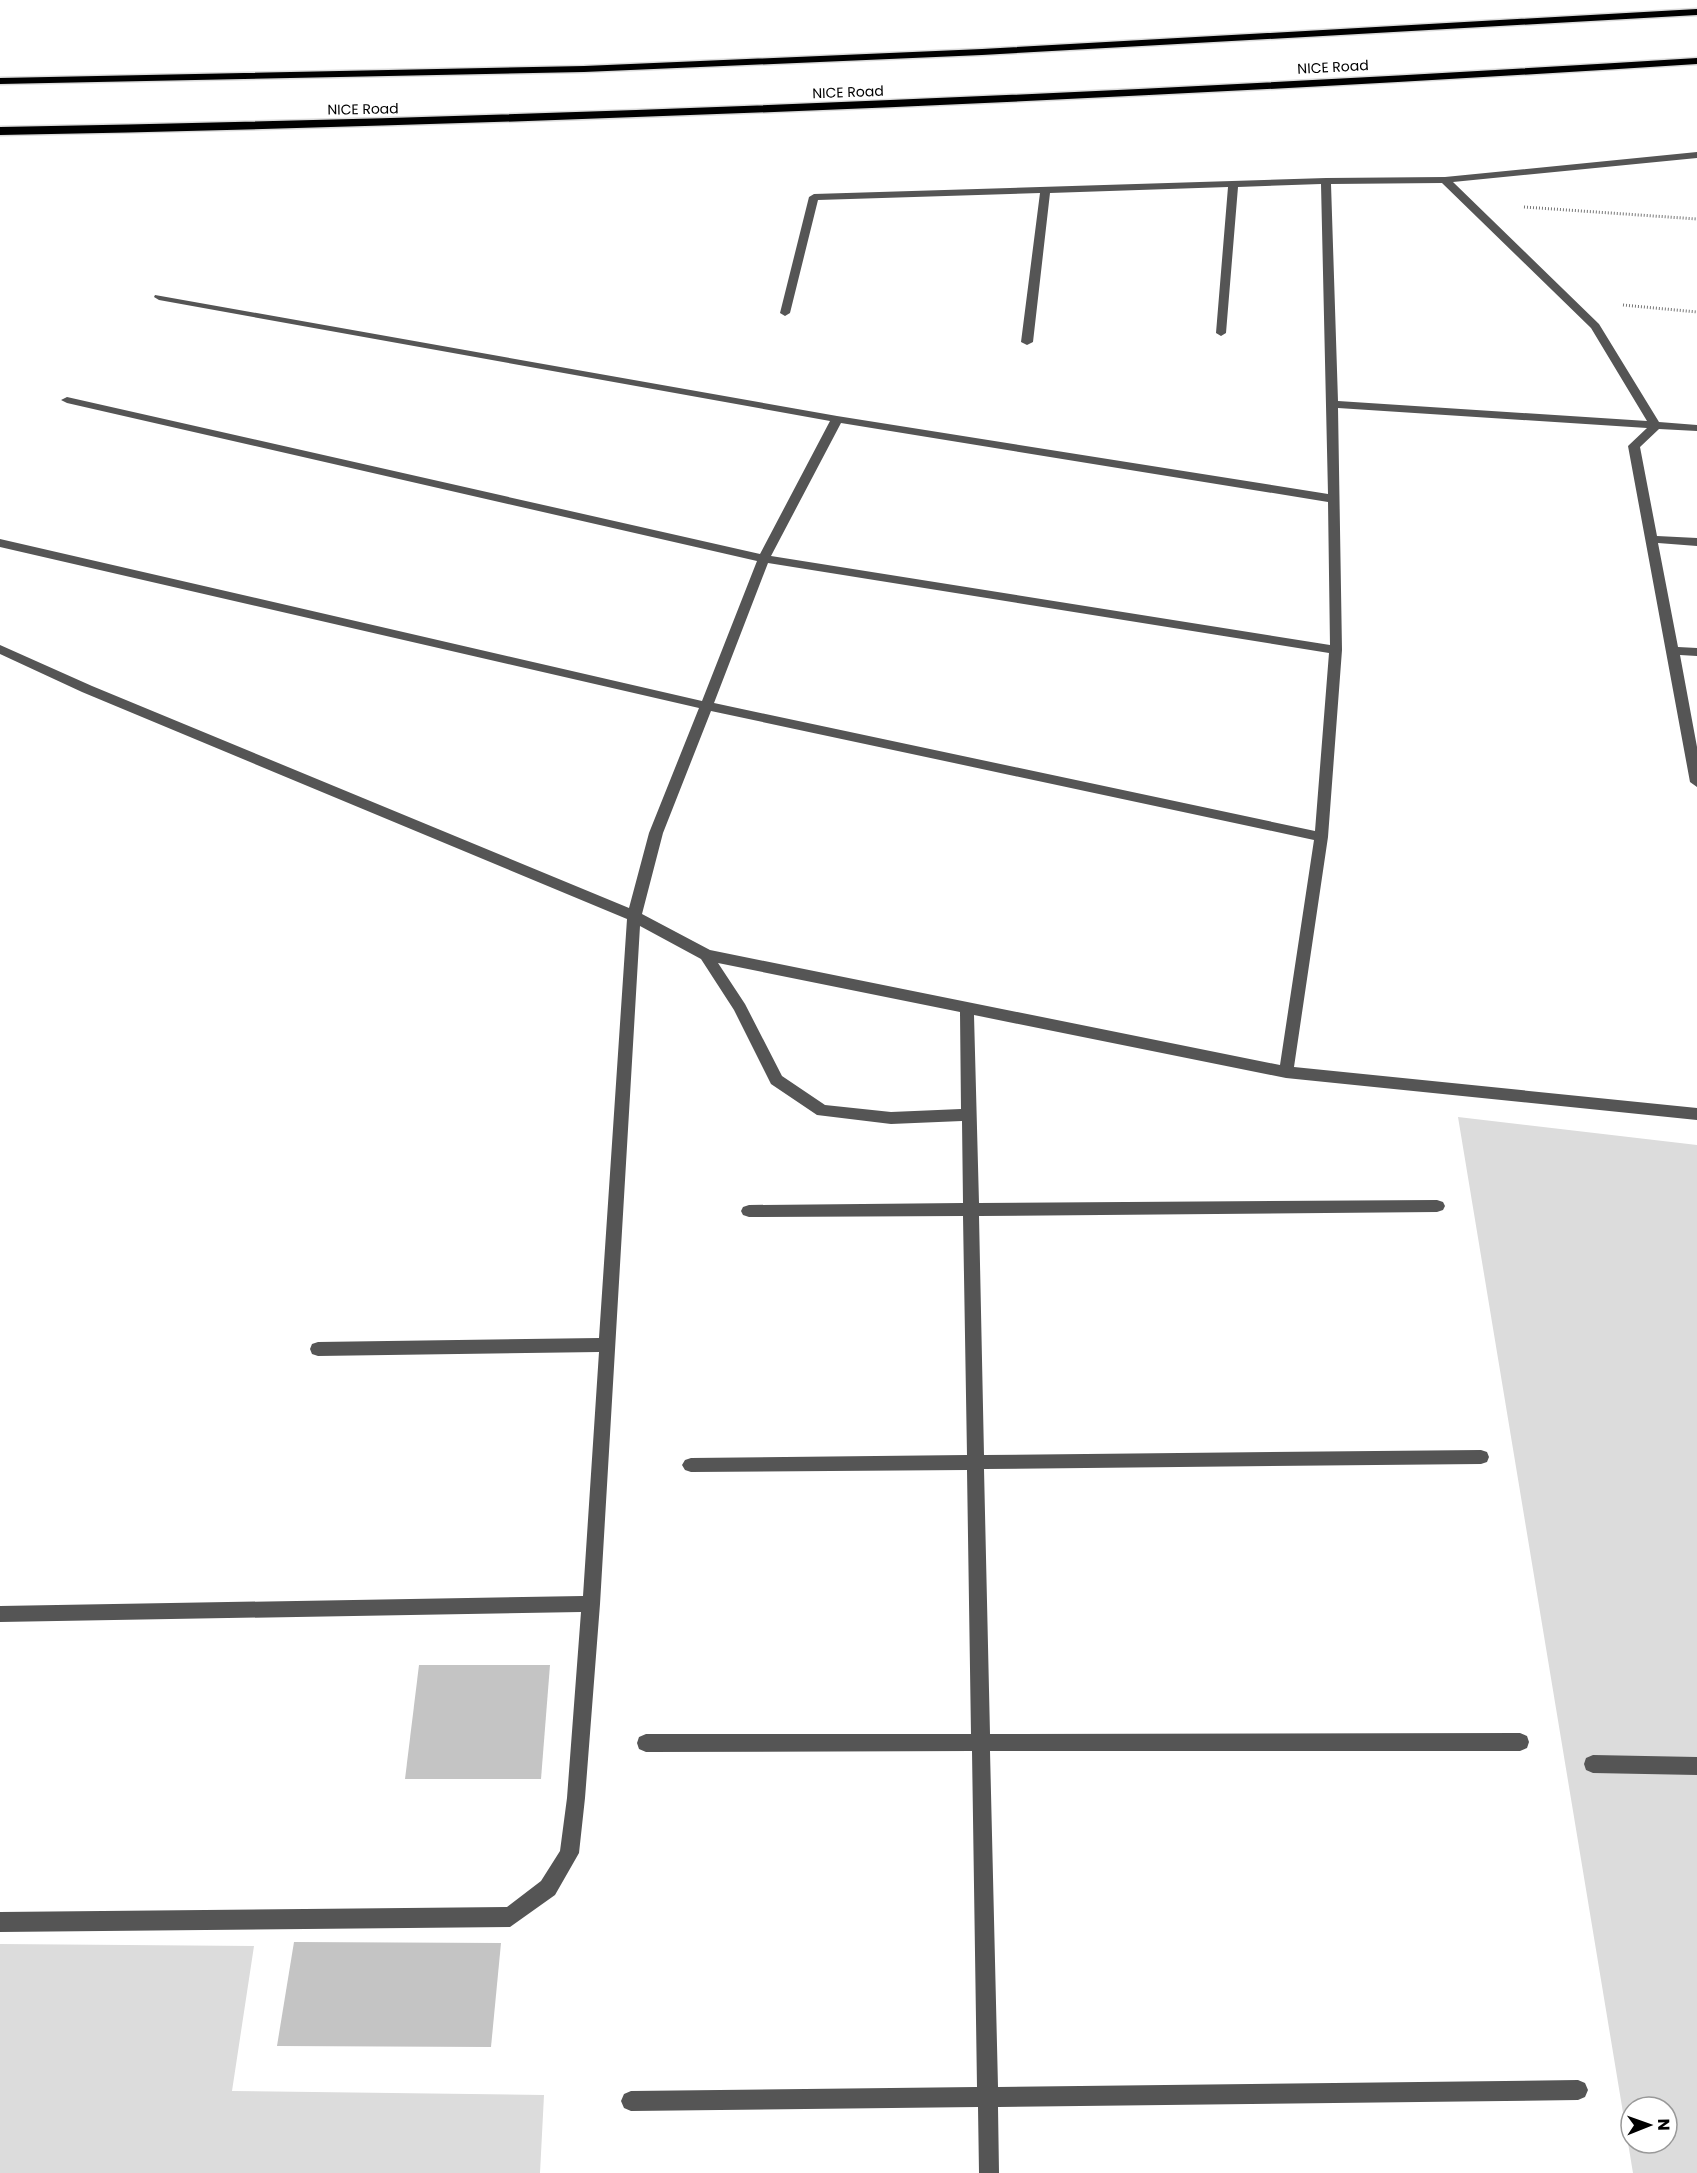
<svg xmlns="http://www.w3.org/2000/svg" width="1697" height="2173" font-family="Poppins,sans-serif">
<rect width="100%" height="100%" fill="#fff"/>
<g fill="#dcdcdc" fill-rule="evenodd">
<path d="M1458,1117L1697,1145V2173H1633ZM1631,2107H1667V2143H1631Z"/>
<polygon points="0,1944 254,1946 232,2091 544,2095 540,2173 0,2173"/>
</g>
<g fill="#c4c4c4">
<polygon points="419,1665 550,1665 541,1779 405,1779"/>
<polygon points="294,1942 501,1943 491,2047 277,2046"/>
</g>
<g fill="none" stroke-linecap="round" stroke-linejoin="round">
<defs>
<g id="highway">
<polygon points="1697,9 1697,15 982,55 584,72 0,84 0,78 584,66 982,49"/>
<path d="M1697,58V64C1132,100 566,124 0,135V127C566,117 1132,93 1697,58Z"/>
</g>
</defs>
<use href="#highway" stroke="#dbdbdb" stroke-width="3"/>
<g stroke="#777" stroke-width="3" stroke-dasharray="1 2" stroke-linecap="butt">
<polyline points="1524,207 1697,219"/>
<polyline points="1623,305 1697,312"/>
</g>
<g fill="#555" fill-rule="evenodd">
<path d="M1697,152V158L1453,182L1599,324L1659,422L1697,425V431L1659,429L1640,447L1657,536L1697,538V546L1658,543L1678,647L1697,648V656L1680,655L1697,747V787L1690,782L1628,446L1647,428L1338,408L1342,650L1328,837L1294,1067L1697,1108V1120L1286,1078L974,1015L979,1203L1437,1200L1443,1202L1445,1206L1443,1210L1437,1212L979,1216L984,1455L1481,1450L1487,1452L1489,1457L1487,1462L1481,1464L984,1469L990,1734L1520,1733L1527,1736L1529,1742L1527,1748L1520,1751H990L998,2087L1578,2080L1585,2083L1588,2090L1585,2097L1578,2100L998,2107L999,2173H979L978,2107L631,2111L624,2108L621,2101L624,2094L631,2091L977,2087L972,1751L646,1752L639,1749L637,1743L639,1737L646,1734H971L967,1470L691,1472L685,1470L682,1465L685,1460L691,1458L967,1455L963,1216L749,1217L743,1215L741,1211L743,1207L749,1205L963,1203L962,1121L891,1124L817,1115L771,1084L734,1010L701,959L640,926L600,1604L585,1798L579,1853L555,1895L510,1927L0,1932V1912L507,1907L541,1881L560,1851L567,1798L581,1612L0,1622V1606L583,1596L599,1352L318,1356L312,1354L310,1349L312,1344L318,1342L599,1338L627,919L82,692L0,654V645L92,686L629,908L649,833L699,708L0,547V539L702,701L757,561L67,403L61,400L67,397L760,554L830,421L159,300L154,297L155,295L837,416L1328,494L1321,184L1238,187L1226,333L1221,336L1216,333L1228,187L1050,193L1033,342L1027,345L1021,342L1040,193L818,200L790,313L785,316L780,313L809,197L814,194L1326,178L1445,177ZM1442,183L1591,328L1647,421L1338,401L1331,184ZM841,423L1328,502L1330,645L771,556ZM768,563L1329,653L1315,831L714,703ZM711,711L1314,840L1280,1065L710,950L642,914L663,833ZM718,963L960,1012L961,1109L891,1112L825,1105L782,1076L745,1004Z"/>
<polygon points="1593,1755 1697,1757 1697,1775 1593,1773 1586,1770 1584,1764 1586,1758"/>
</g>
<use href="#highway" fill="#000" fill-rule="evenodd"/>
</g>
<g text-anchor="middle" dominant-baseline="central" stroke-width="5" stroke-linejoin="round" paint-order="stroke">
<g font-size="14" fill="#000" stroke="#fff">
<text transform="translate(1333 67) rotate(-3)">NICE Road</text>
<text transform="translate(848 92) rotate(-2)">NICE Road</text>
<text transform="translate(363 109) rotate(-1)">NICE Road</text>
</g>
</g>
<g transform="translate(1649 2125) rotate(89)"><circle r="28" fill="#ffffff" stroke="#999999" stroke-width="1.5"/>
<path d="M0-4.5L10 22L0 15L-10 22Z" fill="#000000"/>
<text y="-9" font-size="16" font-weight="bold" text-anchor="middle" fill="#000000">N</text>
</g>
</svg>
